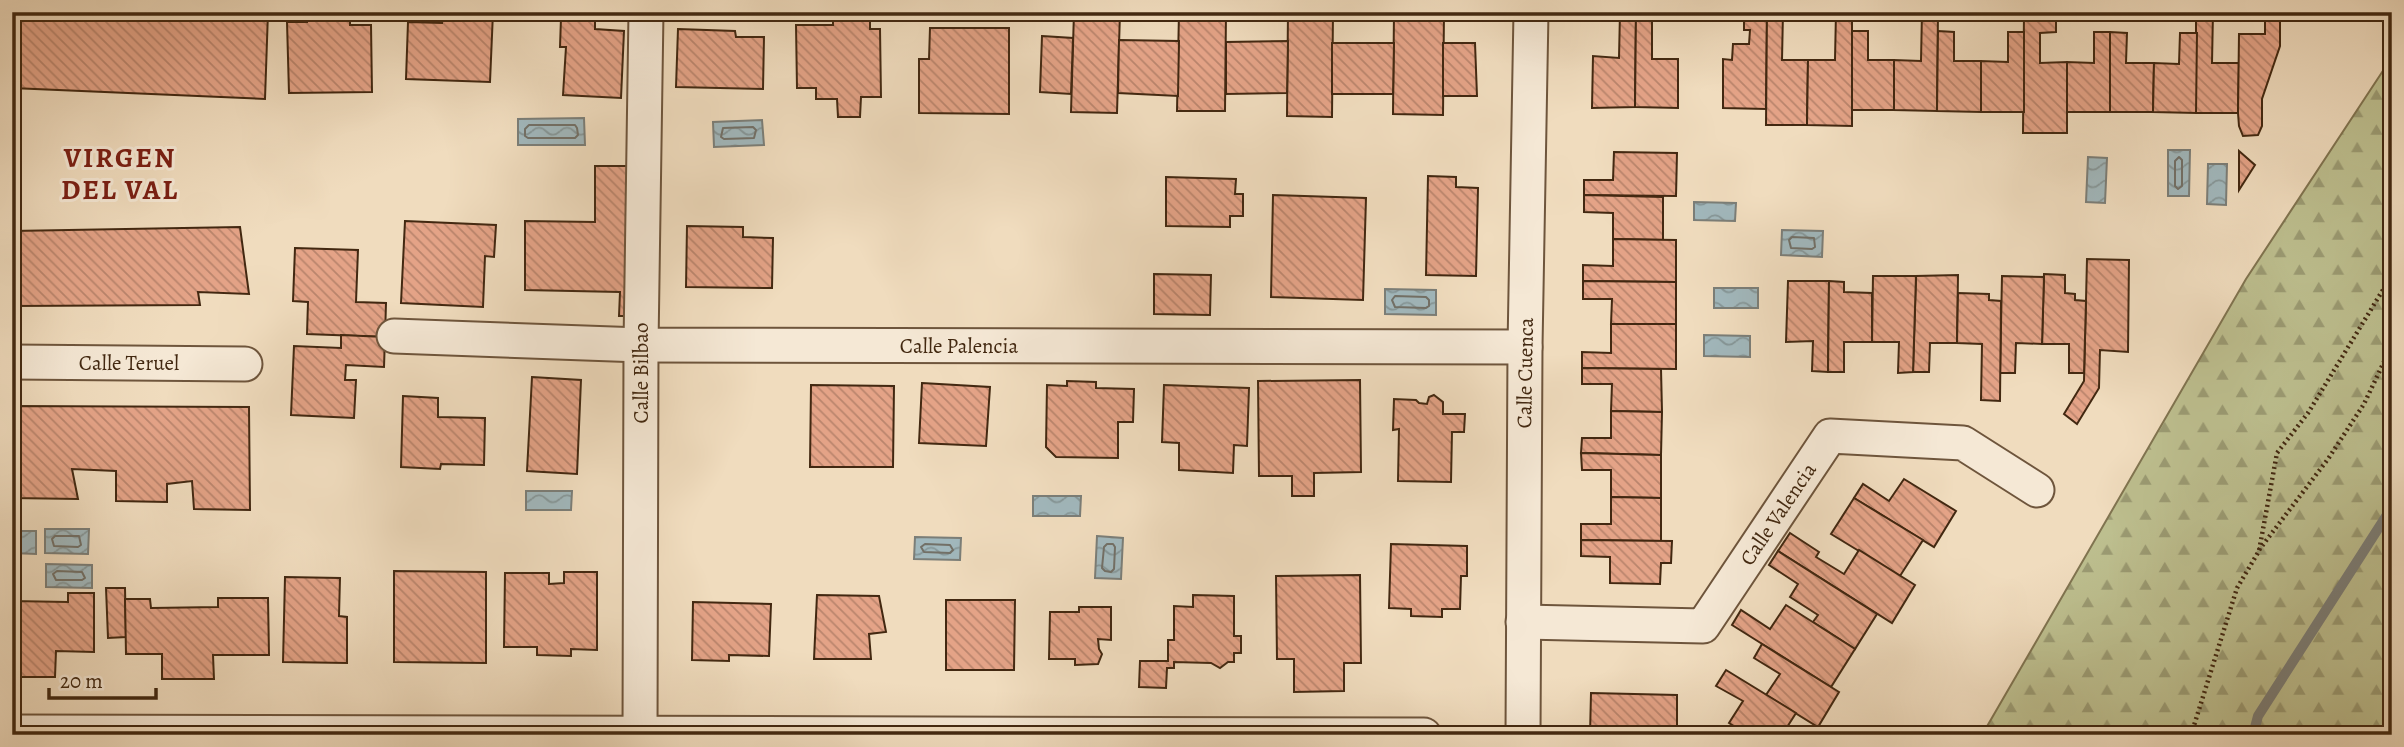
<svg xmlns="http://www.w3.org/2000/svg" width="2404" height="747" font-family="Alegreya,serif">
<defs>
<pattern id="forest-firs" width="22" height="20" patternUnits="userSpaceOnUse" patternTransform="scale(1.75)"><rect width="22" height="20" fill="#bdbf8f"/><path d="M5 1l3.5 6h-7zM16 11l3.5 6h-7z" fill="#9b9b73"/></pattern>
<pattern id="water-waves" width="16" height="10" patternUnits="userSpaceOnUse" patternTransform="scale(1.75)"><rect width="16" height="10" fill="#a1b8bd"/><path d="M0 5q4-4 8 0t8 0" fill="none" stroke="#859698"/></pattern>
<pattern id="building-back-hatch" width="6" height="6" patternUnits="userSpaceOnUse" patternTransform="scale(1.75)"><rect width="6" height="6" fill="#e4a387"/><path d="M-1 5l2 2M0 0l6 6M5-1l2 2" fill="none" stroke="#ba856d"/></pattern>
</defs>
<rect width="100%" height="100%" fill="#f0dcbe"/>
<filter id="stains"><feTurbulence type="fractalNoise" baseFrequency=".00286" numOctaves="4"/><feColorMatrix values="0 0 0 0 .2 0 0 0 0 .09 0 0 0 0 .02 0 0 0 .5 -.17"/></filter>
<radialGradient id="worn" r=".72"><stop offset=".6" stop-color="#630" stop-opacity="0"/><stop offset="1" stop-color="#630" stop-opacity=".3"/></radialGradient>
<polygon fill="url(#forest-firs)" stroke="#807450" stroke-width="2" points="2392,57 2392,735 1982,735 2246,279"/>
<g fill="url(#water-waves)" stroke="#7b7e78" stroke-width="2">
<polygon points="584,118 585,145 518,145 518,119"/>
<polygon points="762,120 764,145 714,147 713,122"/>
<polygon points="2168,150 2190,150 2189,196 2168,196"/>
<polygon points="2088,157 2107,158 2105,203 2086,202"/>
<polygon points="2208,164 2227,164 2226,205 2207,204"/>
<polygon points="1694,202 1736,203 1735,221 1694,220"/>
<polygon points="1782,230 1823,231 1822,257 1781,255"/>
<rect x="1714" y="288" width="44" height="20"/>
<polygon points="1385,289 1436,290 1436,315 1385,314"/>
<polygon points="1704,335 1750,336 1750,357 1704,356"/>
<polygon points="526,491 572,491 571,510 526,510"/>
<polygon points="1033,496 1081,496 1080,516 1033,516"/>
<polygon points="45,529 89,529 88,554 45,553"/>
<polygon points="12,531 36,531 36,554 12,553"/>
<polygon points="1097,536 1123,538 1121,579 1095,578"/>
<polygon points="915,537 961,538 960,560 914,559"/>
<polygon points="46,564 92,565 92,588 46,587"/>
</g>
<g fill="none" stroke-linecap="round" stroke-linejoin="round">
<g stroke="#727067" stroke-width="2">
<polygon points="529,125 575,125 577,128 578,135 575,138 528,138 525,136 525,129"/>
<polygon points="753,127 756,130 754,138 724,139 721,137 723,128"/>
<polygon points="2179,157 2182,160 2182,186 2178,189 2175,186 2175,161"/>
<polygon points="1792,237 1814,238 1815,247 1812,249 1791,248 1789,240"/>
<polygon points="1395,296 1426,297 1429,300 1429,306 1426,308 1395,307 1392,300"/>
<polygon points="55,536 79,536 81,545 78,547 54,546 52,539"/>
<polygon points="925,544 950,545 953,550 950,553 924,552 921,547"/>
<polygon points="1107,544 1113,544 1115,547 1114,569 1111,572 1105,571 1102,568 1104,547"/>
<polygon points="57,571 82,572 85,578 82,580 56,580 53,574"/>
</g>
<polyline stroke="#7b7e78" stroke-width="10" points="2253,735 2258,716 2392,507"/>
</g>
<g fill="url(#building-back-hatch)" stroke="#422811" stroke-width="2">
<polygon points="12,12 268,12 265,99 12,88"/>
<polygon points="307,12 350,12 350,25 371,25 372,92 289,93 287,22 307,22"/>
<polygon points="442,12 493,12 490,82 406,79 408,22 442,23"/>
<polygon points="1074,12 1120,12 1117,113 1071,112"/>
<polygon points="1179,12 1226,12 1225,111 1177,111"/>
<polygon points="1288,12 1333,12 1332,117 1287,116"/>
<polygon points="1394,12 1444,12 1443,115 1393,114"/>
<polygon points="1620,12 1636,12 1635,107 1592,108 1593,56 1619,58"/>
<polygon points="1636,12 1652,12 1652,59 1678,59 1678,108 1635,107"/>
<polygon points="1744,12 1767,12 1766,109 1723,108 1723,59 1732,60 1733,44 1749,44 1750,30 1744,30"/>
<polygon points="1767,12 1783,12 1782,60 1808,60 1807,125 1766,125"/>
<polygon points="1836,12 1852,12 1852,126 1807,125 1808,60 1835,60"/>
<polygon points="1922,12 1938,12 1937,111 1894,110 1894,60 1921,61"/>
<polygon points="2024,12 2056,12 2056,32 2040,33 2040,63 2067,62 2067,133 2023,133"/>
<polygon points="2196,12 2213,12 2212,63 2239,63 2238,113 2196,113"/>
<polygon points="2265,12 2280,12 2280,46 2262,99 2262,126 2258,135 2243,136 2239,126 2238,113 2239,34 2265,34"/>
<polygon points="561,18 595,19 595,29 624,31 621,98 563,95 566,47 560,47"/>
<polygon points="833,18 870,18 870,29 880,29 881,97 861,97 860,117 838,117 837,99 816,99 816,88 797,88 796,25 833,25"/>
<polygon points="930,28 1009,28 1009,114 919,113 919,59 929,59"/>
<polygon points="678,29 735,31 736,37 764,37 763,89 676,87"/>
<polygon points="1852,31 1868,31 1868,60 1894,60 1894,110 1852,110"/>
<polygon points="1938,31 1954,32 1954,61 1981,61 1981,112 1937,111"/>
<polygon points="2008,32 2024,32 2024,112 1981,112 1981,61 2008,62"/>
<polygon points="2094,32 2110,32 2110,112 2067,112 2067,62 2094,63"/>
<polygon points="2110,32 2127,33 2126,63 2154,63 2153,112 2110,112"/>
<polygon points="2180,33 2197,33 2196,113 2153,112 2154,63 2179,64"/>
<polygon points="1042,36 1073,38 1071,94 1040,92"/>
<polygon points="1119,40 1179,41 1178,96 1118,93"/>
<polygon points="1288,41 1287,93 1226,94 1226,42"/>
<polygon points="1332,43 1394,43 1393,94 1332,94"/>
<polygon points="1443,43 1475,43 1477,96 1443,96"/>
<polygon points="2239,151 2255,165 2239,190"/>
<polygon points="1614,152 1677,153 1676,196 1584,195 1584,180 1613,180"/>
<polygon points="595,166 639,166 637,316 619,316 620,292 525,290 525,221 595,222"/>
<polygon points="1428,176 1456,177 1456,187 1478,188 1476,276 1426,275"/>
<polygon points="1166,177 1236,179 1235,194 1243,194 1243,216 1230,216 1230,227 1166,226"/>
<polygon points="1273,195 1366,198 1363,300 1271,297"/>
<polygon points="1584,195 1663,197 1663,240 1613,239 1613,213 1584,212"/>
<polygon points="405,221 496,225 494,257 485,256 483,307 401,303"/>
<polygon points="687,226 743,227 743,237 773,238 772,288 686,287"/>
<polygon points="240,227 249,294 198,292 200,305 12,306 12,231"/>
<polygon points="1613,239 1676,240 1676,282 1583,281 1583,265 1613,266"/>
<polygon points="295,248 358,250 356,302 386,303 385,337 307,334 308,302 293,301"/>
<polygon points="2087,259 2129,260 2128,352 2100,350 2099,388 2077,424 2064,414 2084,381"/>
<polygon points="1154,274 1211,275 1210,315 1154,314"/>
<polygon points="2044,274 2065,275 2065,293 2075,294 2075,300 2086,301 2084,373 2069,373 2069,344 2042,344"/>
<polygon points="1958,275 1957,343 1930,343 1929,372 1913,372 1916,276"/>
<polygon points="1873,276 1916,276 1913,372 1898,373 1899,342 1872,342"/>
<polygon points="2002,276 2044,277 2042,344 2016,343 2015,373 2000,373"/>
<polygon points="1583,281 1676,282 1676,324 1611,324 1612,299 1583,299"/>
<polygon points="1788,281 1829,281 1828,372 1812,371 1813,341 1786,342"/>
<polygon points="1829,281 1844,282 1844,292 1872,293 1872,342 1844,342 1844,372 1828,372"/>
<polygon points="1958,293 1989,294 1989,300 2001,301 2000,401 1981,400 1982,344 1957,343"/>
<polygon points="1611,324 1676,324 1676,369 1582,368 1582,352 1611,353"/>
<polygon points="341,335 385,337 384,367 346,365 345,380 356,380 354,418 291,415 294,346 341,348"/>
<polygon points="1582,368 1661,369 1662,412 1611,411 1612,384 1582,384"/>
<polygon points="532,377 581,380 577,474 527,471"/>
<polygon points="1360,380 1361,472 1314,473 1314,496 1292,496 1292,476 1259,476 1258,381"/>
<polygon points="1067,381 1096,382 1096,388 1134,389 1133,422 1118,422 1118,458 1056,457 1046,447 1047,385 1067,386"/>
<polygon points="922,383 990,387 986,446 919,443"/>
<polygon points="811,385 894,386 893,467 810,467"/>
<polygon points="1164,385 1249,388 1247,446 1234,445 1233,473 1179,470 1179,443 1162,442"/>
<polygon points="1434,395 1443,402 1443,414 1465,414 1464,432 1452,432 1451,482 1398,481 1399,429 1393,430 1394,399 1416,400 1419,403 1427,404 1429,397"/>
<polygon points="403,396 438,398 438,417 485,418 484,465 441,464 440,469 401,467"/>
<polygon points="12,406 249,407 250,510 194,509 192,481 167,484 167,502 116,501 116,471 72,469 78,499 12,498"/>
<polygon points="1611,411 1662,412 1661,455 1581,453 1582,438 1611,438"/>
<polygon points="1581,453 1661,455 1661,498 1611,497 1611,470 1582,470"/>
<polygon points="1904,479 1956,511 1934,547 1854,498 1863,484 1889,501"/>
<polygon points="1611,497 1661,498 1661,541 1581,540 1581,524 1611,524"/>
<polygon points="1854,498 1923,540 1900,576 1831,534"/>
<polygon points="1790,533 1819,552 1816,557 1844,574 1859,550 1915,585 1892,623 1778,551"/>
<polygon points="1581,540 1672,541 1671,563 1661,563 1660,584 1610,583 1610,557 1581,556"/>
<polygon points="1391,544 1467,546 1467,576 1461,576 1460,609 1442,609 1442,617 1411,616 1411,609 1389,608"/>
<polygon points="1778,551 1877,614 1855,649 1813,622 1818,615 1790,597 1798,584 1769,565"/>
<polygon points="394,571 486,572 486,663 394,662"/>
<polygon points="564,572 597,572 597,650 571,649 571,656 537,655 537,647 504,647 505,573 549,573 549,584 564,583"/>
<polygon points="1360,575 1361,663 1344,663 1344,691 1294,692 1294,659 1277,659 1276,576"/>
<polygon points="285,577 340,578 339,616 347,617 347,663 283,662"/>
<polygon points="106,588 125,588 126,637 108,638"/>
<polygon points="68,593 94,593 94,652 56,651 55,677 12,677 12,601 68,602"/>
<polygon points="817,595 879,596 886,632 869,634 871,659 814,659"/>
<polygon points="1193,595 1234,596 1234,636 1241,636 1241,653 1234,653 1234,662 1228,662 1220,668 1211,663 1174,662 1174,668 1167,668 1166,688 1139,687 1140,661 1168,661 1168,640 1174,640 1174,606 1193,607"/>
<polygon points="218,598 268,598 269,655 213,655 214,679 162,679 162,654 126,654 125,599 150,599 151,608 218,607"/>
<polygon points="946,600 1015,600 1014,670 946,670"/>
<polygon points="693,602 771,604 769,656 729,655 729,661 692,660"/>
<polygon points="1786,605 1855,649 1831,687 1732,625 1741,610 1770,629"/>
<polygon points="1079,607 1111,607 1111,640 1098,639 1099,649 1102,654 1098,664 1075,665 1075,659 1049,659 1050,612 1079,612"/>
<polygon points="1762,644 1839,692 1818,727 1766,695 1780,674 1754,658"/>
<polygon points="1726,670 1796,713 1782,735 1748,735 1729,723 1743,701 1716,686"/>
<polygon points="1591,693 1677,695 1677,735 1590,735"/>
</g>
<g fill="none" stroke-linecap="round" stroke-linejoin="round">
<defs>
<g id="street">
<polyline points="394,336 641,345 1525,347"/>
<polyline points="12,362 245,364"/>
<polyline points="1523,622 1703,626 1830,436 1963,443 2037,490"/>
<polyline points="12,732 1424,735"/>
<polyline points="640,735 641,345 646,12"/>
<polyline points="1523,735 1525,347 1531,12"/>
</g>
</defs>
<use href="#street" stroke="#6e553c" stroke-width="37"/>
<g stroke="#422811" stroke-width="4.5" stroke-dasharray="2 3.5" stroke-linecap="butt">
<polyline points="2259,550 2328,459 2364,404 2392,345"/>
<polyline points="2191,735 2237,588 2259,551 2277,453 2308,413 2392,275"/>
</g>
<use href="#street" stroke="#f5e8d5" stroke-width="33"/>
</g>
<g text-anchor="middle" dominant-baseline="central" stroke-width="6" stroke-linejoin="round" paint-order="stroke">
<g font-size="21" fill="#422811" stroke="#f5e8d5">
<text x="959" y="346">Calle Palencia</text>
<text x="129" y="363">Calle Teruel</text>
<text transform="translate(641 373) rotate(-90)">Calle Bilbao</text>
<text transform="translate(1525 373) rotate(-89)">Calle Cuenca</text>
<text transform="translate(1778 514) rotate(-56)">Calle Valencia</text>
</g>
<g font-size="28" font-weight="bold" letter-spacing="2" fill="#7a1f14" stroke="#f5e8d5">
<text x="120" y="158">VIRGEN<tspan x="120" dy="32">DEL VAL</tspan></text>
</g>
</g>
<rect width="2404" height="747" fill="none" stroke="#f0dcbe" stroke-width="42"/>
<rect x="14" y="14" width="2376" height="719" fill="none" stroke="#422811" stroke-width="3.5"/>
<rect x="21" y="21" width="2362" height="705" fill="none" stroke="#422811" stroke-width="2"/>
<path d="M49 688v10h107v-10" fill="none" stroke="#422811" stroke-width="3.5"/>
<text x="60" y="688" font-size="21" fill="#422811" stroke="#f5e8d5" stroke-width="5" paint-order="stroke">20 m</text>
<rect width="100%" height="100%" filter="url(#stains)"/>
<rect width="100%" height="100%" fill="url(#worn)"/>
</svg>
